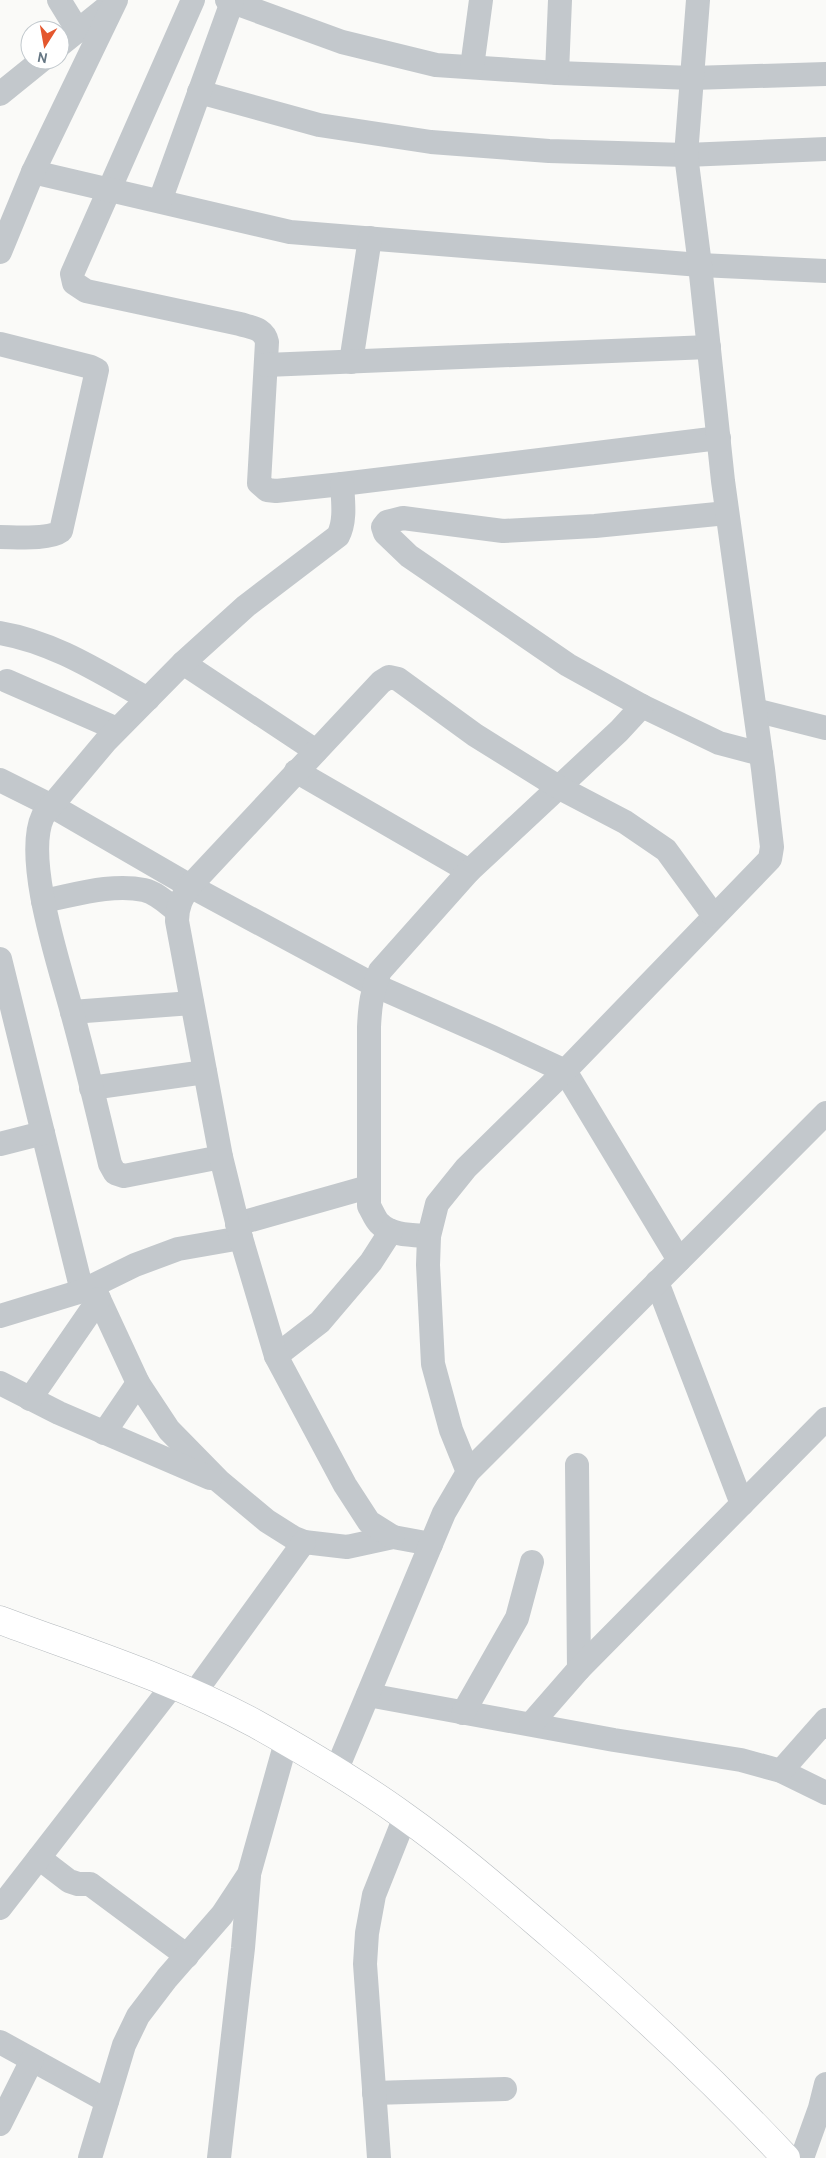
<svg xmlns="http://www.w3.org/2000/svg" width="826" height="2158" font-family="Cabin,sans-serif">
<rect width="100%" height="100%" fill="#fafaf8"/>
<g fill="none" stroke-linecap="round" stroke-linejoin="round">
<defs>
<path id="major" d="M0,1620C86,1652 175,1680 256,1724C306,1752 357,1782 404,1816C455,1852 503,1894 551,1935C633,2005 712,2079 786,2158"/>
</defs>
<use href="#major" stroke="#b5babe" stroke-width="29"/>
<g stroke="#c3c8cc" stroke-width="24">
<polyline points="59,0 78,31"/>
<path d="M193,0L72,274L74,283L86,291L240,324C252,328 264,328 267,342L259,483L267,490L276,491L342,484L719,438"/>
<polyline points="227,0 342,42 436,65 557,73 692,78 826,74"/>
<polyline points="60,45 111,4"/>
<polyline points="472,67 481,0"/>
<polyline points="557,73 560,0"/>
<polyline points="199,92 319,125 431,142 549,151 686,155 826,149"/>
<polyline points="0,94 42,60"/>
<polyline points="33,172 290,232 700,265 826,271"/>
<polyline points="160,201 232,2"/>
<polyline points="0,252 33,172 116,0"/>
<path d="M0,344L91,367L97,370L61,531C49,540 16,537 0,537"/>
<polyline points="351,362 370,238"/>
<polyline points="266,365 709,347"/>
<polyline points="727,513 595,526 503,531 403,518 387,522 383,527 385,533 409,556 568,665 642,706 719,743 761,754"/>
<path d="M0,633C54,642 101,673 148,699"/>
<polyline points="183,663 316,751"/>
<polyline points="7,681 117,729"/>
<polyline points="755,710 826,728"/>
<polyline points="296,771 469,871"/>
<polyline points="0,780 52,806 190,886 374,985 492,1037 565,1071 679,1260"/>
<path d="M43,901C75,895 112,883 144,890C157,893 167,903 177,911"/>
<polyline points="0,959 82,1291"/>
<polyline points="72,1012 192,1003"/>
<polyline points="91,1088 205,1072"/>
<polyline points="0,1144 43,1133"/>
<path d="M221,1157L124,1176L115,1173L110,1164C98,1113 86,1063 72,1012C60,967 23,858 43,816L106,741L183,663L246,606L338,536C346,521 343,501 342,484"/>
<polyline points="237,1224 368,1187"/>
<path d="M429,1236C413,1235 391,1236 379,1223C375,1219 372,1211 369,1206V1027C370,1006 372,990 380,971L469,871L619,731L642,706"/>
<polyline points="657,1282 742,1504"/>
<polyline points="93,1286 138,1383 169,1430 219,1481 267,1521 294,1538 304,1542 347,1547 393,1537 431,1544"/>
<polyline points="0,1316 82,1291 135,1265 178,1249 241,1238"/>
<polyline points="276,1356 320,1322 371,1262 391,1231"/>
<polyline points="0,1383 59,1413 210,1478"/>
<polyline points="30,1399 99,1299"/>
<polyline points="104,1433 138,1383"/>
<polyline points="577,1465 579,1669"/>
<polyline points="468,1472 451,1430 433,1364 428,1265 429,1236 437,1204 466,1168 565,1071 770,859 772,847 763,769 723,481 700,265 686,155 698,0"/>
<path d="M393,1537L369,1522L345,1485L276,1356L241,1238L221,1157L177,921C177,906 182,897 190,886L381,682L389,677L398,679L475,735L560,788L625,822L666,850L714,916"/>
<polyline points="193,1695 304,1542"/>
<polyline points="368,1695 614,1740 741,1760 781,1771 826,1793"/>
<polyline points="463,1713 517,1618 532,1562"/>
<polyline points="531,1724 579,1669 826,1419"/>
<polyline points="336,1771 444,1513 468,1472 826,1113"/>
<polyline points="781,1771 826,1720"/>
<polyline points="39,1858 69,1881 78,1884 90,1884 187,1956"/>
<polyline points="0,1908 173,1685"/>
<polyline points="0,2042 107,2101"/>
<polyline points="374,2093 505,2089"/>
<polyline points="0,2124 32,2060"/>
<polyline points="90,2158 124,2045 138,2016 167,1978 222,1915 249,1874 286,1742"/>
<polyline points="219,2158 243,1948 249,1876"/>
<polyline points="379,2158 365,1964 367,1933 374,1895 405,1817"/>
<polyline points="802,2158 820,2108 826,2084"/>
</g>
<use href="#major" stroke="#fff" stroke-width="28"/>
</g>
<g transform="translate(45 45) rotate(191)"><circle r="24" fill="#ffffff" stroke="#c1c8cd"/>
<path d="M0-4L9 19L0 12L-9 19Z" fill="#e4572e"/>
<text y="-8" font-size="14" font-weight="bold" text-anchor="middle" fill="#657683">N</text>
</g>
</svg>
